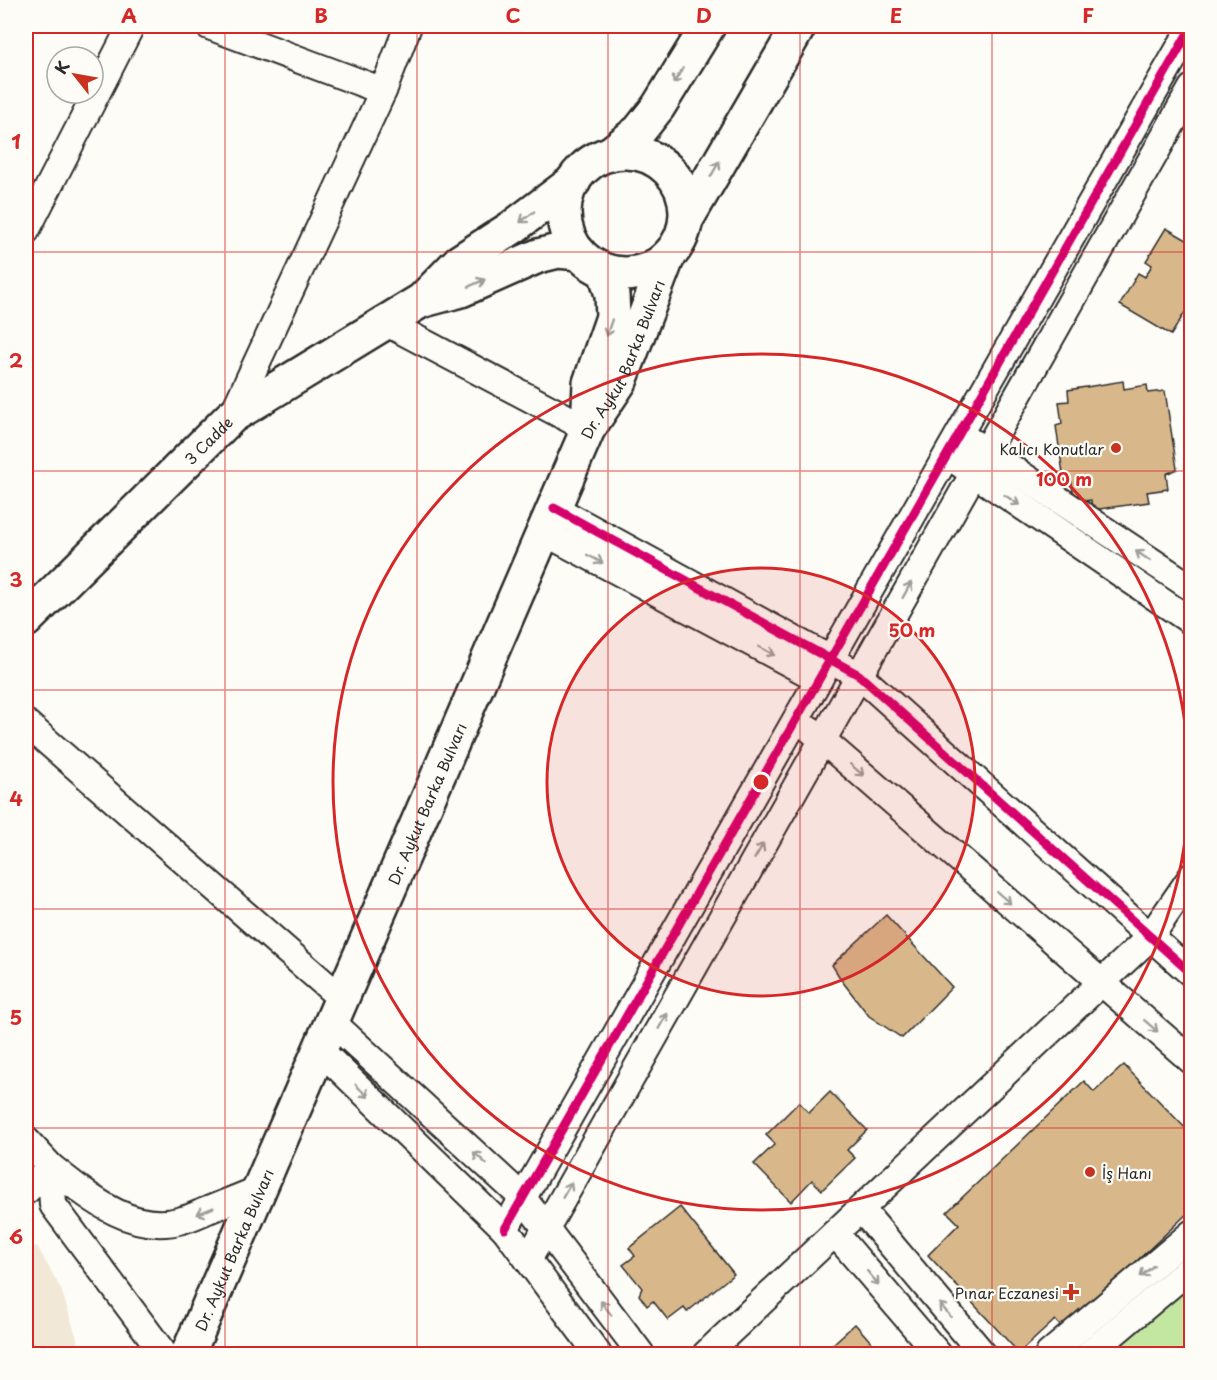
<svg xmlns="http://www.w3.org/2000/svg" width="1217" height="1380" font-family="'Playpen Sans',sans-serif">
<rect width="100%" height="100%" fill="#fdfcf7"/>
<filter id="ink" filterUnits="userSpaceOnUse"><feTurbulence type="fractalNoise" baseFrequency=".0167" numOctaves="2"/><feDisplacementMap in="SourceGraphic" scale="12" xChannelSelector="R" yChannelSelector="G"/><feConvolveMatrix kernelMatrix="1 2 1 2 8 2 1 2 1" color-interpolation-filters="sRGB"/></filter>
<g filter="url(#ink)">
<polygon fill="#f2e8d7" points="37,1246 61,1289 82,1354 26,1354 26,1249"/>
<polygon fill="#c3e7a1" stroke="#778966" stroke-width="1.5" points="1191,1279 1191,1354 1104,1354"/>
<g fill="#d8b88b" stroke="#2b2b2b" stroke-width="1.5">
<polygon points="1166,228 1192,243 1192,301 1171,335 1120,305 1138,273 1145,277 1152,265 1146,261"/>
<polygon points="1123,381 1124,389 1147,385 1148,393 1165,391 1177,469 1166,474 1168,489 1147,492 1149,502 1092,510 1091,500 1075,502 1071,479 1064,480 1056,426 1062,424 1059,402 1069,401 1068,390"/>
<polygon points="886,915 952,987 902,1038 869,1016 842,981 832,965"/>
<polygon points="1124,1065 1192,1135 1192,1209 1064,1330 1055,1320 1019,1353 928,1255 959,1224 947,1212 1084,1081 1094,1092"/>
<polygon points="830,1092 867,1130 847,1150 855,1158 822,1190 812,1180 791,1202 754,1164 775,1144 766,1135 799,1102 809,1113"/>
<polygon points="680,1207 734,1274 687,1312 684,1308 668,1320 653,1301 647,1306 639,1295 642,1288 623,1265 635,1256 629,1248"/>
<polygon points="855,1324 882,1354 822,1354"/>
</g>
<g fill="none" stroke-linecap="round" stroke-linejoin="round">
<defs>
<g id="minor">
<polyline points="209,26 383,91"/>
<polyline points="26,231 131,26"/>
<polyline points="385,322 588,429"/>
<polyline points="232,416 383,91 408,26"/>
<polyline points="972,442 1192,588"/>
<polyline points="959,463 1192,622"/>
<polyline points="554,508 859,675 1192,974"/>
<polyline points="544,532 819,679"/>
<polyline points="26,723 342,999"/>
<polyline points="811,730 1192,1061"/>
<polyline points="332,1022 523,1198 641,1354"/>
<polyline points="320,1050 505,1229 598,1354"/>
<polyline points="26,1140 51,1167 53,1205 164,1354"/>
<path d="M26,1191L51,1167C88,1196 132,1235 182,1220C191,1218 200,1213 208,1210C225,1203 243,1196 260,1189"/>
<polyline points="861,1209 983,1354"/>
<polyline points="505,1229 1192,26"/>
<polyline points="835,1233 938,1354"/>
<polyline points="528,1260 1192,88"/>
<polyline points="706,1354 1150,937 1192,876"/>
<polyline points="1049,1354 1192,1233"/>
<polyline points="1089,1354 1192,1267"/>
</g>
<g id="secondary">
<circle cx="625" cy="213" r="61"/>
<polyline points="610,154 639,131 658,107 708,26"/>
<polyline points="686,220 799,26"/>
<polyline points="424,300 461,290 538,256 558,251 579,253"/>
<polyline points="588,428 590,383 613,317 612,295 605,271"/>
<path id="s1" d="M26,620L232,416L422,300L459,262L513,227L574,181"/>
<path id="s2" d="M188,1354L588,429L620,381L668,256"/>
</g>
</defs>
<use href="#minor" stroke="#2b2b2b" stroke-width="30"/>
<use href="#secondary" stroke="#2b2b2b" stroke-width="38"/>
<use href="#minor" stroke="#fdfcf7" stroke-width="26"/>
<use href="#secondary" stroke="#fdfcf7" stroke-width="33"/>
<defs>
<g id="cycleway">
<polyline points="554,508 859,675 1192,974"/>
<polyline points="505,1229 1192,26"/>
</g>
</defs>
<use href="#cycleway" stroke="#fdfcf7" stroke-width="13"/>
<use href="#cycleway" stroke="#d6006c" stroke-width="9"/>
</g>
<defs><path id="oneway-shaft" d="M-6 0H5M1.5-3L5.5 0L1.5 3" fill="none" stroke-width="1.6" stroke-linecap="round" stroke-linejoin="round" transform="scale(1.5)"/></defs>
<g stroke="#9e9e9b">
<use href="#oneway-shaft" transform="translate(678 76) rotate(122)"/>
<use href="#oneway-shaft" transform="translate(715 169) rotate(-60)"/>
<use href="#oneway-shaft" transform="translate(527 217) rotate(143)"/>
<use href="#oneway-shaft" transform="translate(477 283) rotate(-24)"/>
<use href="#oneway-shaft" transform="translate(609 328) rotate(109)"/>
<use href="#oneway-shaft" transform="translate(1012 500) rotate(34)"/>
<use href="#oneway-shaft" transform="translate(1143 556) rotate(-146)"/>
<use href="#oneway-shaft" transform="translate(595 559) rotate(28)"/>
<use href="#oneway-shaft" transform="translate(907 590) rotate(-61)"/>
<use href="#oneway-shaft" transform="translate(767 651) rotate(28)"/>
<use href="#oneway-shaft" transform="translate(857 770) rotate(41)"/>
<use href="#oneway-shaft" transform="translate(759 851) rotate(-60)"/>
<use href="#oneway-shaft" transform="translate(1004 898) rotate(41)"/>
<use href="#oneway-shaft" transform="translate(663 1021) rotate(-60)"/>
<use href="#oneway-shaft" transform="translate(1151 1026) rotate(41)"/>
<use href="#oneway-shaft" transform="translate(362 1091) rotate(44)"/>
<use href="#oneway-shaft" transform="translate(480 1158) rotate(-137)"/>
<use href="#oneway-shaft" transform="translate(567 1190) rotate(-60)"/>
<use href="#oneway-shaft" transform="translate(205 1211) rotate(158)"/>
<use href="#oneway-shaft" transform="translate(1147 1271) rotate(140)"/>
<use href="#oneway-shaft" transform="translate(873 1278) rotate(50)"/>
<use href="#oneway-shaft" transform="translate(606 1308) rotate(-127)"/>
<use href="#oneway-shaft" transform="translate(945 1310) rotate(-130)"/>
</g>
</g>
<path fill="none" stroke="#d62828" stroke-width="1.5" stroke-opacity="0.55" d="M225,26V1354M417,26V1354M608,26V1354M800,26V1354M992,26V1354M26,252H1192M26,471H1192M26,690H1192M26,909H1192M26,1128H1192"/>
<circle cx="761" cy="782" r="214" fill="#d62828" fill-opacity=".12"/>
<g fill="none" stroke="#d62828" stroke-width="3">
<circle cx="761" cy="782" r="214"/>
<circle cx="761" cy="782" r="428"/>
</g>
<g fill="#c8321e" stroke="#fdfcf7" stroke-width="2">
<circle cx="1116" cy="448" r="6"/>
<circle cx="1090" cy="1172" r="6"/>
<path d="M1068 1283h6v6h6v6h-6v6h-6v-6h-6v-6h6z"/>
</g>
<g text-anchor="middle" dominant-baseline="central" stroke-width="4.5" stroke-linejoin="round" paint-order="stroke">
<g font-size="15" fill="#2b2b2b" stroke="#fdfcf7">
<text stroke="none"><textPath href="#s2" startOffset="1086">Dr. Aykut Barka Bulvarı</textPath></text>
<text stroke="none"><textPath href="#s1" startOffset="256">3 Cadde</textPath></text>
<text stroke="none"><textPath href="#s2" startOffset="600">Dr. Aykut Barka Bulvarı</textPath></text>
<text stroke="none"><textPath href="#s2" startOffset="114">Dr. Aykut Barka Bulvarı</textPath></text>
</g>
<g font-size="15" fill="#2b2b2b" stroke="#fdfcf7" text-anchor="end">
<text x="1104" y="448">Kalıcı Konutlar</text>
<text x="1102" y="1172" text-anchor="start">İş Hanı</text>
<text x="1059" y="1292">Pınar Eczanesi</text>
</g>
</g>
<circle cx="761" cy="782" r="9" fill="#d62828" stroke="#fdfcf7" stroke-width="3"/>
<g font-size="18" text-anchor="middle" font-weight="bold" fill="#d62828" stroke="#fdfcf7" stroke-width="4.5" stroke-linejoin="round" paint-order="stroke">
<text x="1064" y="486">100 m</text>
<text x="912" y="637">50 m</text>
</g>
<rect width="1217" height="1380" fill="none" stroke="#fdfcf7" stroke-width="66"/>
<g transform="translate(75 75) rotate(301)"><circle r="28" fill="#fdfcf7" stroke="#a9a8a5" stroke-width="1.5"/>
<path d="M0-4.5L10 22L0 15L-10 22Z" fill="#c8321e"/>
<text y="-9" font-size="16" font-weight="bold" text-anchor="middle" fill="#2b2b2b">K</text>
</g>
<rect x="33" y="33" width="1151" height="1314" fill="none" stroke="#d62828" stroke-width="2"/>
<g font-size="20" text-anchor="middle" font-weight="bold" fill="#d62828">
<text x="129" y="23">A</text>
<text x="321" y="23">B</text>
<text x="513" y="23">C</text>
<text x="704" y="23">D</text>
<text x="896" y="23">E</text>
<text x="1088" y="23">F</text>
<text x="16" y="149">1</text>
<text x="16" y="368">2</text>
<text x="16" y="587">3</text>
<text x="16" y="806">4</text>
<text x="16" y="1025">5</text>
<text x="16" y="1244">6</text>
</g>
</svg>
